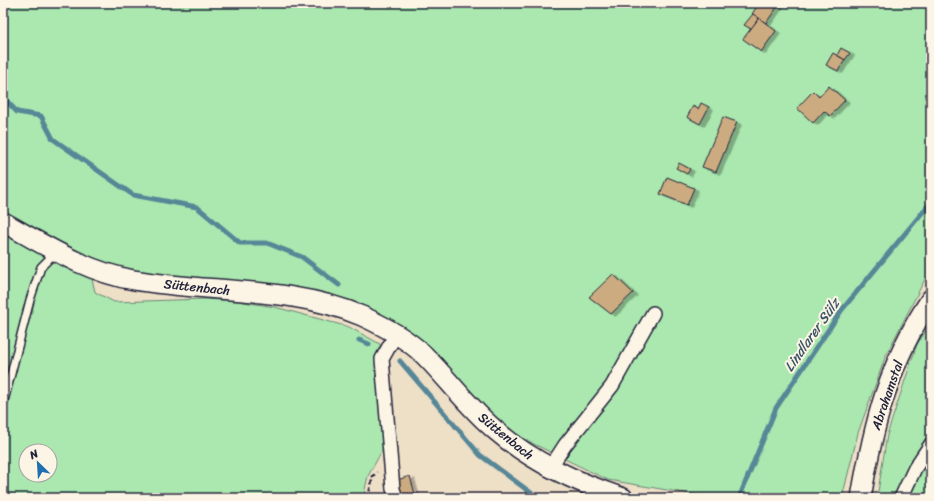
<svg xmlns="http://www.w3.org/2000/svg" width="934" height="501" font-family="Sriracha,sans-serif">
<defs>
<filter id="shadow"><feDropShadow dx="4.5" dy="2.5" stdDeviation="0" flood-color="#0004"/></filter>
</defs>
<rect width="100%" height="100%" fill="#eedfc7"/>
<filter id="ink" filterUnits="userSpaceOnUse"><feTurbulence type="fractalNoise" baseFrequency=".025" numOctaves="2"/><feDisplacementMap in="SourceGraphic" scale="8" xChannelSelector="R" yChannelSelector="G"/><feConvolveMatrix kernelMatrix="1 2 1 2 8 2 1 2 1" color-interpolation-filters="sRGB"/></filter>
<g filter="url(#ink)">
<g fill="#aae8af" stroke="#668575" fill-rule="evenodd">
<polygon points="3,3 931,3 931,274 925,279 886,355 858,433 842,498 714,498 608,480 509,432 379,317 177,279 92,262 3,219"/>
<path d="M3,231L92,279L95,292L114,302L204,299L237,301L275,307L349,327L380,344L383,449L368,476L363,498H3ZM26,451H50V475H26Z"/>
<polygon points="931,323 931,498 877,498 887,435 917,344"/>
</g>
<g fill="none" stroke-linecap="round" stroke-linejoin="round">
<g stroke="#578797" stroke-width="5">
<polyline points="3,97 17,112 41,116 53,139 133,195 197,207 240,243 267,243 302,257 339,285"/>
<polyline points="359,340 369,344"/>
<polyline points="400,361 480,455 538,498"/>
<polyline points="739,498 776,408 841,311 931,202"/>
</g>
</g>
<g fill="#ccab80" stroke="#22223b" filter="url(#shadow)">
<polygon points="759,3 780,3 766,23 752,14"/>
<polygon points="753,14 759,18 751,29 744,25"/>
<polygon points="759,18 776,31 761,52 743,39"/>
<polygon points="841,48 850,53 845,60 837,55"/>
<polygon points="833,53 845,60 838,71 826,65"/>
<polygon points="829,86 845,100 830,116 824,111 813,123 797,108 813,91 819,97"/>
<polygon points="701,103 709,107 700,124 687,117 693,106 698,109"/>
<polygon points="723,117 737,122 716,172 702,167"/>
<polygon points="679,163 690,169 687,174 676,168"/>
<polygon points="667,177 694,188 687,205 660,194"/>
<polygon points="613,274 633,293 611,314 589,297"/>
<polygon points="410,476 416,498 402,498 397,480"/>
</g>
<g fill="none" stroke-linecap="round" stroke-linejoin="round">
<defs>
<polyline id="lane" points="3,405 30,300 41,267 56,252"/>
<g id="street">
<polyline points="396,334 382,359 393,489 396,498"/>
<polyline points="550,468 565,445 612,386 653,313"/>
<polyline points="901,498 915,468 931,444"/>
</g>
<g id="secondary">
<path d="M3,222C45,245 86,272 134,280C208,293 293,286 362,316C384,326 407,339 424,355C448,379 468,407 494,429C532,462 576,482 623,498"/>
<path d="M861,498C873,426 889,361 931,299"/>
</g>
</defs>
<use href="#lane" stroke="#22223b" stroke-width="10"/>
<use href="#street" stroke="#22223b" stroke-width="16"/>
<use href="#secondary" stroke="#22223b" stroke-width="22"/>
<polyline stroke="#22223b" stroke-width="2.5" stroke-dasharray="4 3" stroke-linecap="butt" points="368,498 373,476 377,472"/>
<use href="#lane" stroke="#fcf5e5" stroke-width="7"/>
<use href="#street" stroke="#fcf5e5" stroke-width="13"/>
<use href="#secondary" stroke="#fcf5e5" stroke-width="19"/>
</g>
</g>
<g text-anchor="middle" dominant-baseline="central" stroke-width="4" stroke-linejoin="round" paint-order="stroke">
<g font-size="13" fill="#22223b" stroke="#fcf5e5">
<text transform="translate(197 287) rotate(6)">Süttenbach</text>
<text transform="translate(887 395) rotate(-71)">Abrahamstal</text>
<text transform="translate(506 436) rotate(39)">Süttenbach</text>
</g>
<g font-size="14" font-style="italic" fill="#3c5569" stroke="#fcf5e5">
<text transform="translate(812 335) rotate(-55)">Lindlarer Sülz</text>
</g>
</g>
<rect width="934" height="501" fill="none" stroke="#fcf5e5" stroke-width="16"/>
<rect x="8" y="8" width="918" height="485" fill="none" stroke="#22223b" stroke-width="1.5" filter="url(#ink)"/>
<g transform="translate(38 463) rotate(335)"><circle r="19" fill="#fcf5e5" stroke="#a5a1a1"/>
<path d="M0-3L7 15L0 10L-7 15Z" fill="#1f6fb2"/>
<text y="-6" font-size="11" font-weight="bold" text-anchor="middle" fill="#22223b">N</text>
</g>
</svg>
